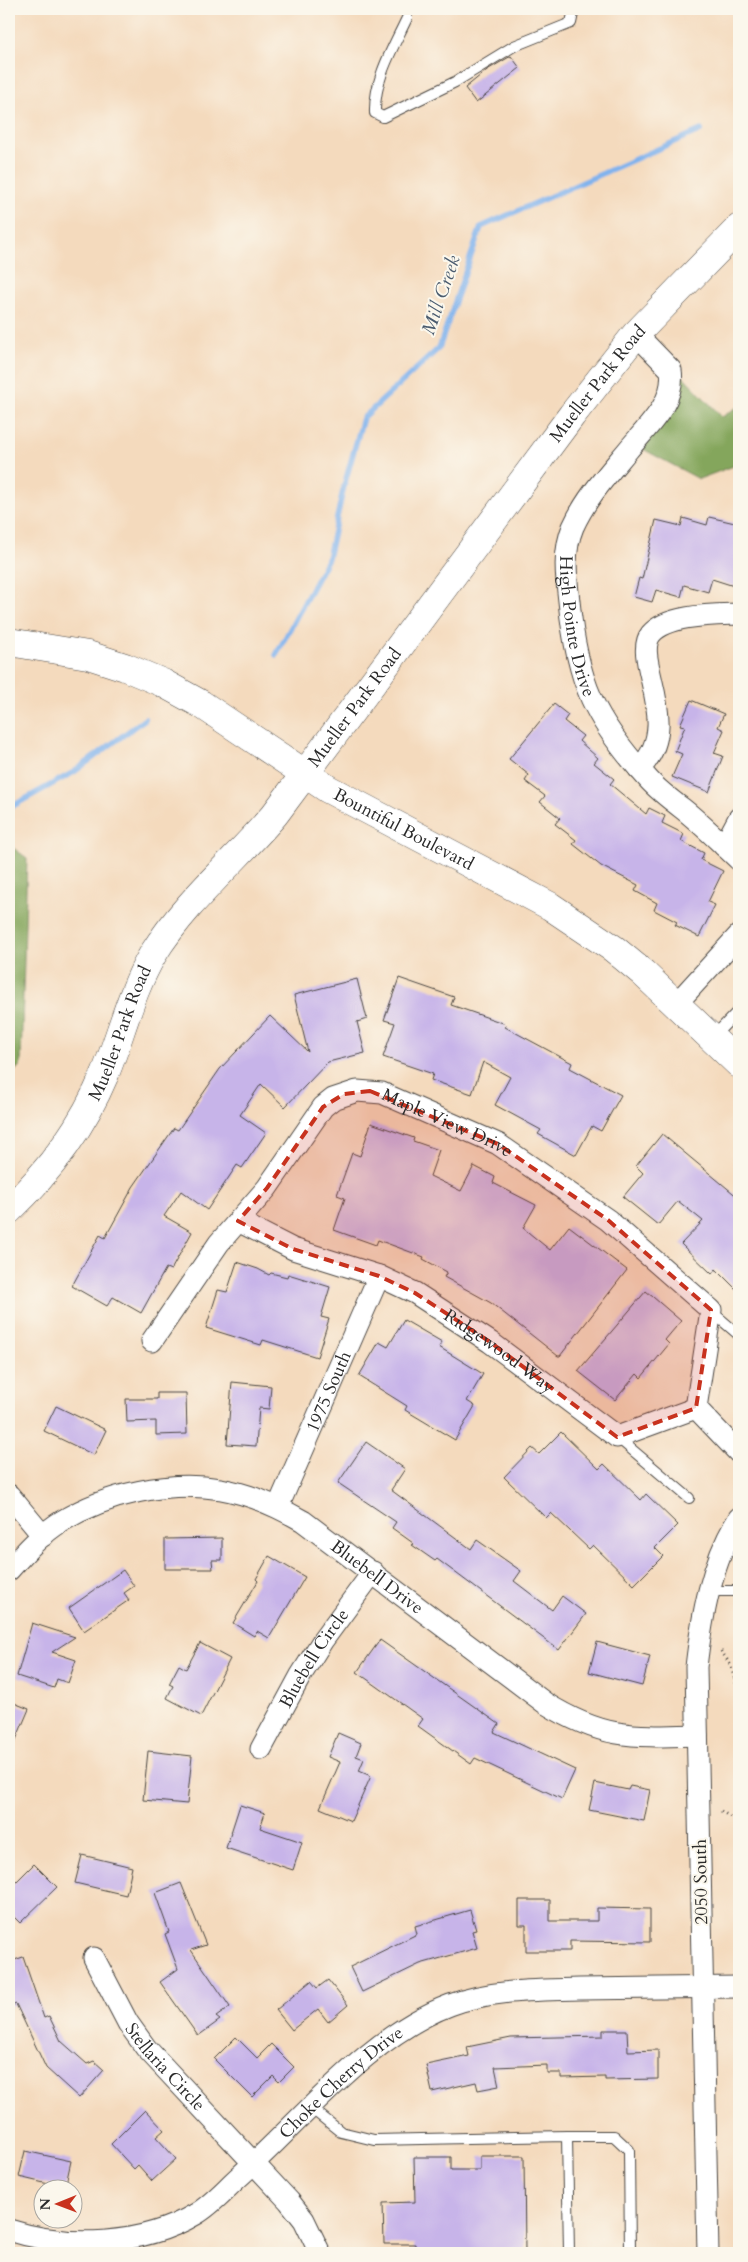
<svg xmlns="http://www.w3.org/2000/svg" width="748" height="2262" font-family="Cardo,serif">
<rect width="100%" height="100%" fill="#fbf7ec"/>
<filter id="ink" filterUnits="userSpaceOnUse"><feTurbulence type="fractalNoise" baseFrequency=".02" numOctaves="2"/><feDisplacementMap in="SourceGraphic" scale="10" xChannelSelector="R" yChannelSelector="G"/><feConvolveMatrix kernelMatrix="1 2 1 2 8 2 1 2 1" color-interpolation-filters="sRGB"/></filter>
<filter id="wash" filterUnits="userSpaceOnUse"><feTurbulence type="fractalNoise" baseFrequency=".0096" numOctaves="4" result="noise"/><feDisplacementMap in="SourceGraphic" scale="20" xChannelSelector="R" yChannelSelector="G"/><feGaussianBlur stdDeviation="1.12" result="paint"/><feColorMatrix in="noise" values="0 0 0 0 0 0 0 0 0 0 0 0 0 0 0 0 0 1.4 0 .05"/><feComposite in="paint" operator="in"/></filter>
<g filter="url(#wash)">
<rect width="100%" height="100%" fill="#f4dabd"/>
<g fill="#84a65b" stroke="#586843">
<polygon points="681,374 722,417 739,406 739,464 699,479 641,448"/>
<polygon points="9,845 27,858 21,1064 9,1078"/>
</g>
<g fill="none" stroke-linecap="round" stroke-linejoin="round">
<g stroke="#81b3ed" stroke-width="5.5">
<polyline points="276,655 328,558 344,486 363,418 439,348 481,227 701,130"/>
<polyline points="9,808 74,772 145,719"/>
</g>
</g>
<g id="blocks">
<g fill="#c7b4e9">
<polygon points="511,56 520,68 476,103 465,88 487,70"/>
<polygon points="709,517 739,524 739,577 737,587 712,579 708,592 684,585 681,597 656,590 652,602 634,597 639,578 642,579 656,520 681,526 683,518 707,525"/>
<polygon points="691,700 724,714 718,727 724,730 714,753 723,756 709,792 672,777 682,754 675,751 685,726 680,725"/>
<polygon points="554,704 568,715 564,721 583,736 579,741 598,758 594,763 614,779 610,784 646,814 649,808 665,816 662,823 684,834 681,841 704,853 701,860 723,871 708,902 715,905 699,937 675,925 677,922 654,910 657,903 635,891 638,885 601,866 573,844 576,840 555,824 560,818 540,802 545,796 525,781 529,775 509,759"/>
<polygon points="399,978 454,997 451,1005 506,1024 505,1027 572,1063 570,1068 621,1095 601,1131 592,1126 576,1155 538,1134 541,1130 495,1105 510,1077 483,1062 472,1094 431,1080 433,1074 383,1057 395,1023 384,1020"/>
<polygon points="357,979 367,1019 357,1022 365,1053 328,1062 285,1107 261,1084 240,1115 266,1133 242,1168 237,1165 207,1210 181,1191 164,1216 192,1232 171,1270 166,1268 141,1313 113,1297 107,1306 72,1286 100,1235 105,1238 133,1187 174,1128 178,1130 220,1069 270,1016 308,1052 294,995"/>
<polygon points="371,1123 414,1138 413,1141 439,1150 430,1176 461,1191 474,1166 495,1177 493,1183 536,1205 523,1228 550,1250 569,1226 627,1270 560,1356 558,1356 491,1303 444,1277 447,1272 423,1259 424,1257 378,1240 376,1245 334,1230 345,1198 337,1195 352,1153 360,1156"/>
<polygon points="662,1134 739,1198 739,1292 716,1269 712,1274 681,1244 703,1221 678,1201 658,1225 623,1197 643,1173 636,1166"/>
<polygon points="237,1262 258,1269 269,1275 271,1273 287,1277 288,1274 330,1287 321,1317 329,1319 317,1357 263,1340 261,1345 206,1328 218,1290 227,1292"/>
<polygon points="646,1291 681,1321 665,1340 669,1344 641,1378 637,1374 615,1400 578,1371"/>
<polygon points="404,1320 442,1342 439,1347 483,1374 467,1401 475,1406 455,1440 405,1410 407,1406 359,1376 379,1342 388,1347"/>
<polygon points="232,1382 271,1386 269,1409 259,1408 256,1446 227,1444"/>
<polygon points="157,1393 186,1393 187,1434 156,1435 156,1421 127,1422 126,1399 157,1399"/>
<polygon points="56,1406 106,1430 94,1455 44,1431"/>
<polygon points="561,1432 599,1469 604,1464 641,1500 646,1494 678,1525 655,1548 663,1556 634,1585 593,1545 589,1549 551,1513 546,1518 504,1477 532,1448 539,1454"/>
<polygon points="366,1442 405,1469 391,1490 471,1549 477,1540 521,1571 514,1581 552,1610 562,1596 586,1614 559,1650 437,1559 435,1561 412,1545 413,1543 392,1528 396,1522 338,1483"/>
<polygon points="222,1538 222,1560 212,1560 213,1569 165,1569 165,1539"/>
<polygon points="269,1556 305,1577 269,1638 257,1631 254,1636 233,1623 258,1581 256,1579"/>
<polygon points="123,1570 134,1586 124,1593 129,1600 84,1631 69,1608"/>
<polygon points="32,1623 75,1637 52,1652 76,1660 68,1683 57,1679 54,1688 17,1676"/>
<polygon points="380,1640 499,1724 494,1732 575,1770 562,1799 475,1758 471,1764 418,1726 423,1719 357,1672"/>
<polygon points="597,1642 650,1656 642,1686 589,1672"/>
<polygon points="200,1643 230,1659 201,1716 167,1698 173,1686 169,1684 179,1665 186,1669"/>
<polygon points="9,1701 29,1709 9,1756"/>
<polygon points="338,1733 361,1743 356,1756 364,1759 359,1771 371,1776 351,1821 320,1808 340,1762 328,1757"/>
<polygon points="148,1751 192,1756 187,1804 143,1800"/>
<polygon points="595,1783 628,1790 630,1786 650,1790 644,1821 589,1810"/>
<polygon points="240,1805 265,1813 260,1828 302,1842 293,1870 226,1848"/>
<polygon points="82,1855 132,1867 126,1895 75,1883"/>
<polygon points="34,1864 57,1887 20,1923 9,1912 9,1889"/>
<polygon points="181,1883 206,1945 191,1950 230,2007 216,2017 220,2020 198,2036 160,1982 178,1969 165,1934 169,1932 155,1893"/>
<polygon points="519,1900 550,1900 550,1921 597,1921 597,1908 650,1909 650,1942 570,1941 570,1951 526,1951 526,1925 519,1925"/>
<polygon points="470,1910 476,1930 472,1931 477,1948 420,1964 362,1992 350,1967 417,1934 415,1926"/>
<polygon points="23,1957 44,2018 49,2016 61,2041 87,2064 94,2061 104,2070 79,2098 46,2068 16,2004 9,2007 9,1962"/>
<polygon points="328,1980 348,2005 328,2022 318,2009 292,2030 276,2010 311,1981 317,1988"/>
<polygon points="603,2030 627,2030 628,2051 658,2050 658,2079 605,2080 605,2077 561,2078 561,2073 547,2073 547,2065 495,2067 499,2086 478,2090 476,2082 432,2092 426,2065 469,2056 467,2047 511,2038 603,2036"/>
<polygon points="236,2037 257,2058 271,2044 294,2067 279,2082 273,2076 252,2097 214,2059"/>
<polygon points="145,2110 164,2130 156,2137 176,2159 152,2181 138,2165 134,2169 111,2144"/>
<polygon points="25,2151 71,2161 65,2188 19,2177"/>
<polygon points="480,2156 524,2156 525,2253 415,2253 415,2244 384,2244 383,2203 415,2202 414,2157 451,2157 451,2170 480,2170"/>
</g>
</g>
</g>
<g filter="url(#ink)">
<use href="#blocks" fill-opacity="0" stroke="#494541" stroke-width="1"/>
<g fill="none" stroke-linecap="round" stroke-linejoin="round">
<defs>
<g id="lane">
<path d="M407,18C393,48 374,79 375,113L383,117L455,82L514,46L571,23L574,9"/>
<polyline points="713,1037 739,1010"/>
<polyline points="711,1311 739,1335"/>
<polyline points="617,1437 689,1498"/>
<polyline points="709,1591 739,1591"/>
<polyline points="311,2108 341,2132 374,2140 567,2136 569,2253"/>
<polyline points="567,2136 614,2136 629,2150 630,2253"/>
</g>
<g id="street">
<path id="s1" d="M636,334L671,370C676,402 647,427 628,450C608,474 586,498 573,527C563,551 566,576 569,601C577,682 594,720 649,780C659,791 671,800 683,809C703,825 721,843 739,860"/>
<path d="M639,769C685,724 631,659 651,634C668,614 716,615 739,614"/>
<polyline points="724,846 739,818"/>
<polyline points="677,1003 739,935"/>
<path id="s2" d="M238,1221L293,1249L379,1276L415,1293L490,1342L617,1437L696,1408"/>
<path id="s3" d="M152,1341L219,1243L267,1188L323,1107L333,1099L357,1091L382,1093L498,1144L608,1220L711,1310L696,1408"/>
<polyline points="696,1408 739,1453"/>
<polyline points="9,1495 43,1536"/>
<path id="s4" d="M278,1507L379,1276"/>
<path id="s5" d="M9,1570C25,1552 41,1534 62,1521C107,1494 169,1480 221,1489C250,1494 277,1506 303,1521L545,1703C603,1739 632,1737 697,1735"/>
<path id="s6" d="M261,1749L301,1675L323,1640L373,1572"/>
<path id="s7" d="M94,1958L128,2023L146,2048L289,2201L304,2220L320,2253"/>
<path id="s8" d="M9,2230C67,2249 142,2246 196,2214C213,2204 227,2187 242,2174C305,2117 370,2035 450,2005C491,1990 536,1990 580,1989C633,1988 686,1988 739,1987"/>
<path d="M708,2253L696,1667C702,1616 711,1562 739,1518"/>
</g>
<g id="secondary">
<path id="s9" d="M9,642L88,655L125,667L163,683L201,704L328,789L550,906L614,949L643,973L739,1064"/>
<path id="s10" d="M9,1210C50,1171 83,1126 105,1074C121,1035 131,991 153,954C186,901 235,861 275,814L572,415L636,334L739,228"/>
</g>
</defs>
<use href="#lane" stroke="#494541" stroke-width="12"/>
<use href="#street" stroke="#494541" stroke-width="23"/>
<use href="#secondary" stroke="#494541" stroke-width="29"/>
<g stroke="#494541" stroke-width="3" stroke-dasharray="1 4" stroke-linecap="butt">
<polyline points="721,1651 730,1664 739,1692"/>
<polyline points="721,1811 737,1821 739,1826"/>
</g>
<use href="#lane" stroke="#fff" stroke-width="10"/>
<use href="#street" stroke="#fff" stroke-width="21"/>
<use href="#secondary" stroke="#fff" stroke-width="28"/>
</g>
</g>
<path fill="#c8321e" fill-opacity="0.2" stroke="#c8321e" stroke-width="4" stroke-dasharray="10 6" stroke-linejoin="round" d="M370,1091L498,1144L608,1220L711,1310L696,1408L617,1437L490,1342L415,1293L379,1276L293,1249L238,1221L267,1188L323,1107L344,1094Z"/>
<g text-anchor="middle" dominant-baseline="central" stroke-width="4" stroke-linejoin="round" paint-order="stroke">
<g font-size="18" fill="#2b2b2b" stroke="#fbf7ec">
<text stroke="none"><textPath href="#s10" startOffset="1021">Mueller Park Road</textPath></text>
<text stroke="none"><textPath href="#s1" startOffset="340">High Pointe Drive</textPath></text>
<text stroke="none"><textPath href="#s10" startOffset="616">Mueller Park Road</textPath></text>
<text stroke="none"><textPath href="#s9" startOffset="442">Bountiful Boulevard</textPath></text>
<text stroke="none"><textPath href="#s10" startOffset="211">Mueller Park Road</textPath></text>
<text stroke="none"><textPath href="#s3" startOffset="425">Maple View Drive</textPath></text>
<text stroke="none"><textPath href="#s2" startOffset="294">Ridgewood Way</textPath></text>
<text stroke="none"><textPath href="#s4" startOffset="126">1975 South</textPath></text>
<text stroke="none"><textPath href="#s5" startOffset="419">Bluebell Drive</textPath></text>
<text stroke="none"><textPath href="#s6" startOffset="105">Bluebell Circle</textPath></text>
<text transform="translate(701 1882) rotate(-91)">2050 South</text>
<text stroke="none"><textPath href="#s7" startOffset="131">Stellaria Circle</textPath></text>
<text stroke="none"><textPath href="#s8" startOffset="389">Choke Cherry Drive</textPath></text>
</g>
<g font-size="19" font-style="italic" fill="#495b6f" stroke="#fbf7ec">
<text transform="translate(441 295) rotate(-71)">Mill Creek</text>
</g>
</g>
<rect width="748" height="2262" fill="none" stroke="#fbf7ec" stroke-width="30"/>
<g transform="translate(58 2204) rotate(269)"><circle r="24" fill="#fbf7ec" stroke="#a8a59f"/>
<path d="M0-4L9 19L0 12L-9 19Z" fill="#c8321e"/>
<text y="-8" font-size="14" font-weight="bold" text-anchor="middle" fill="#2b2b2b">N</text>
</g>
</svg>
